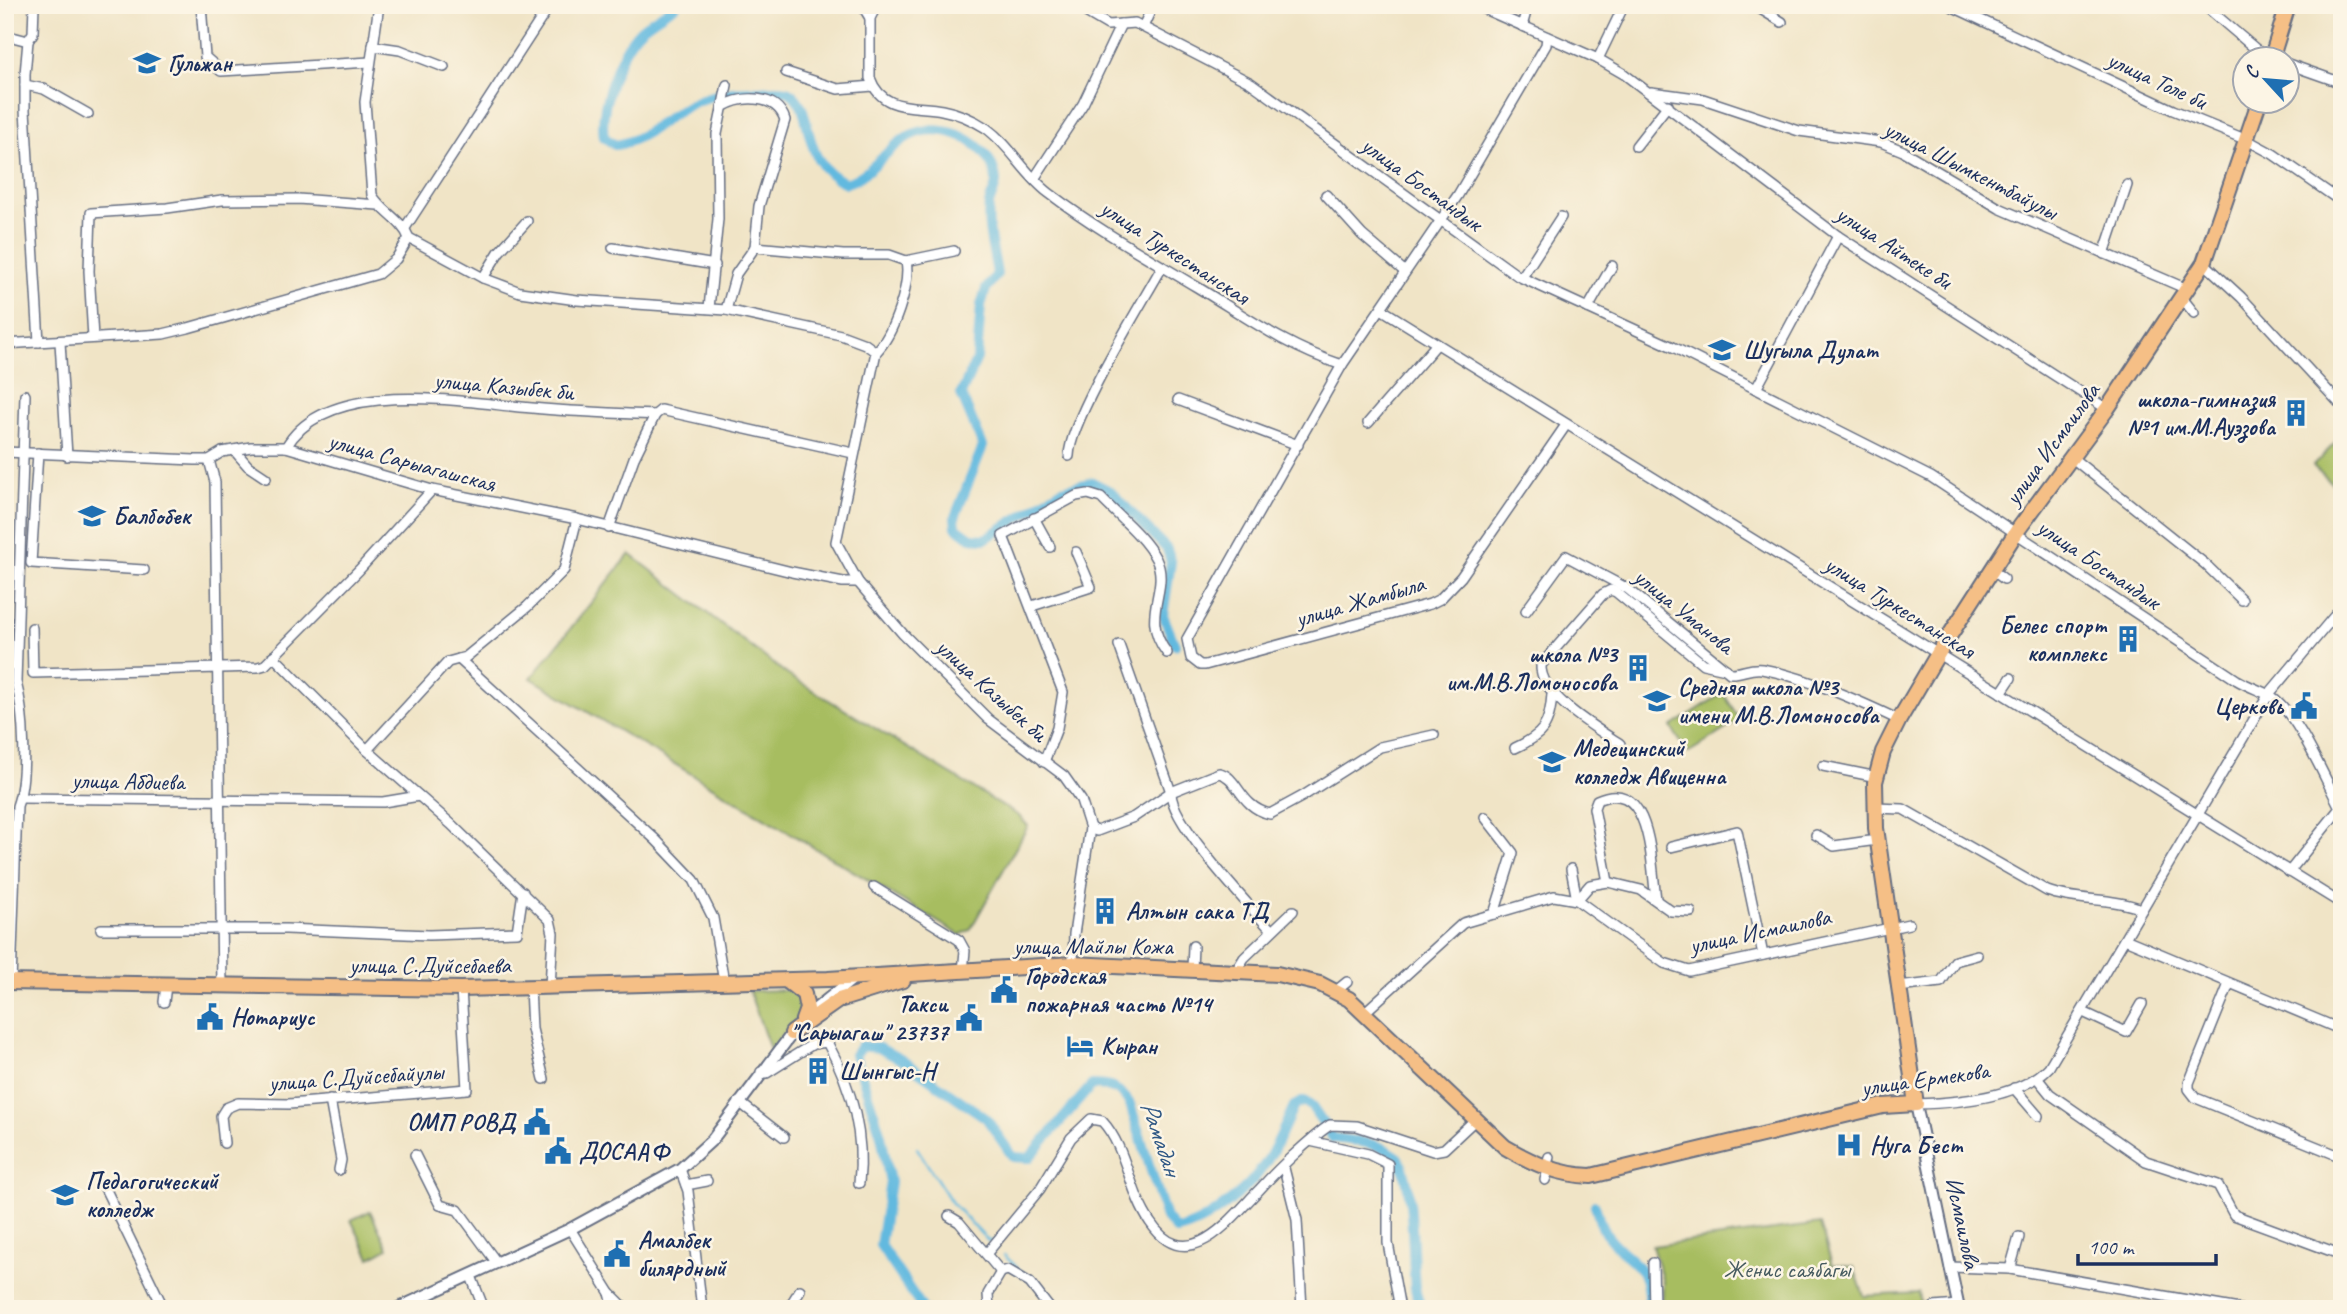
<svg xmlns="http://www.w3.org/2000/svg" width="2347" height="1314" font-family="Caveat,sans-serif">
<rect width="100%" height="100%" fill="#fcf5e5"/>
<filter id="ink" filterUnits="userSpaceOnUse"><feTurbulence type="fractalNoise" baseFrequency=".0143" numOctaves="2"/><feDisplacementMap in="SourceGraphic" scale="14" xChannelSelector="R" yChannelSelector="G"/><feConvolveMatrix kernelMatrix="1 2 1 2 8 2 1 2 1" color-interpolation-filters="sRGB"/></filter>
<filter id="wash" filterUnits="userSpaceOnUse"><feTurbulence type="fractalNoise" baseFrequency=".00686" numOctaves="4" result="noise"/><feDisplacementMap in="SourceGraphic" scale="28" xChannelSelector="R" yChannelSelector="G"/><feGaussianBlur stdDeviation="1.57" result="paint"/><feColorMatrix in="noise" values="0 0 0 0 0 0 0 0 0 0 0 0 0 0 0 0 0 1.4 0 .05"/><feComposite in="paint" operator="in"/></filter>
<g filter="url(#wash)">
<rect width="100%" height="100%" fill="#f0e4c6"/>
<g fill="#a7bd61" stroke="#617660" stroke-width="2">
<polygon points="2338,440 2342,443 2342,492 2313,466"/>
<polygon points="630,554 788,675 1019,816 1028,826 970,930 960,935 531,678"/>
<polygon points="1723,693 1740,720 1688,753 1671,727"/>
<polygon points="787,990 803,999 800,1015 770,1049 749,991"/>
<polygon points="370,1211 388,1248 370,1258 351,1220"/>
<polygon points="1820,1224 1832,1265 1854,1267 1864,1296 1919,1293 1921,1305 1934,1301 1935,1309 1662,1309 1663,1282 1652,1246"/>
</g>
<g fill="none" stroke-linecap="round" stroke-linejoin="round">
<g stroke="#62b9df" stroke-width="2.5">
<polyline points="917,1148 952,1203 988,1241 992,1241"/>
<polyline points="1004,1255 1027,1277"/>
</g>
<g stroke="#62b9df" stroke-width="10">
<path d="M676,5C664,13 650,21 640,30C619,51 599,108 604,137L615,145C646,141 667,114 695,102C715,93 736,91 757,91C766,91 781,88 789,92C817,108 797,163 846,183C873,174 885,149 909,136C941,119 992,141 996,180C997,188 990,197 989,205C986,227 994,253 997,274L986,289L981,305L977,358L961,394L983,446L955,517L956,527L971,538L985,539L1062,490L1092,482L1110,491L1167,549L1171,562L1163,615L1175,645"/>
<path d="M1595,1205C1598,1213 1599,1224 1604,1231C1627,1266 1651,1257 1648,1309"/>
<path d="M923,1309L880,1245L890,1182L881,1135L855,1055L861,1046L879,1048L902,1060L986,1118L1013,1157L1029,1158L1092,1085C1110,1085 1120,1088 1130,1104L1166,1218L1176,1230C1206,1225 1249,1189 1265,1164C1277,1146 1285,1125 1294,1106L1304,1101L1312,1107L1333,1138C1353,1141 1378,1142 1395,1155C1415,1170 1412,1263 1415,1288C1416,1295 1419,1302 1422,1309"/>
</g>
</g>
</g>
<g filter="url(#ink)">
<g fill="none" stroke-linecap="round" stroke-linejoin="round">
<defs>
<g id="minor">
<polyline points="34,5 33,33 28,41 25,74 25,110 39,342"/>
<polyline points="201,5 205,57 221,71 370,62"/>
<path d="M379,5L365,102L372,195C382,212 402,220 409,238L483,278L520,292L577,300L726,310L841,335L865,344L876,352"/>
<polyline points="862,5 870,18"/>
<path d="M877,5L870,18V78C882,112 914,105 942,110C958,113 972,119 986,128C1011,146 1024,174 1049,193C1095,228 1147,257 1197,287C1248,318 1283,345 1342,365"/>
<path d="M1074,5L1108,25L1135,23L1251,83L1518,276L1673,347L1931,477L2237,680C2247,686 2264,692 2271,696C2299,715 2325,780 2342,811"/>
<polyline points="1475,5 1598,59 1624,74 1838,236 2107,409"/>
<polyline points="1754,5 1782,22"/>
<polyline points="1949,5 2173,110 2247,140 2273,154 2342,202"/>
<polyline points="2204,5 2258,51 2274,59"/>
<polyline points="1522,26 1528,5"/>
<polyline points="1143,27 1153,5"/>
<polyline points="5,35 28,41"/>
<polyline points="1547,37 1546,45 1458,195 1342,365 1187,639 1191,658 1200,665 1205,665 1430,604 1440,599 1461,577 1566,425"/>
<polyline points="373,46 400,50 444,67"/>
<polyline points="1598,59 1624,5"/>
<polyline points="2288,64 2342,83"/>
<polyline points="786,72 838,89 873,86"/>
<polyline points="25,85 44,89 88,114"/>
<polyline points="1651,92 1703,99 1799,131 1881,142 1903,151 1999,208 2187,289"/>
<path d="M722,107C742,95 777,94 785,120L759,206L755,247"/>
<polyline points="1636,146 1668,105"/>
<polyline points="1034,179 1083,104 1121,24"/>
<polyline points="1326,195 1362,235 1404,271"/>
<polyline points="405,228 550,5"/>
<path d="M755,247L843,255H889L906,261C911,285 893,335 876,352L836,542L858,582L903,634L988,719L1064,776L1081,800L1090,828L1074,934L1073,964"/>
<polyline points="613,248 715,265"/>
<polyline points="2104,254 2127,185"/>
<polyline points="906,261 954,251"/>
<polyline points="2204,263 2241,297 2342,406"/>
<polyline points="1522,277 1561,217"/>
<polyline points="483,278 499,252 527,221"/>
<polyline points="2182,298 2194,313"/>
<polyline points="709,308 718,219 717,134 727,85"/>
<polyline points="1588,308 1612,266"/>
<polyline points="1381,309 2342,904"/>
<polyline points="726,310 736,274 755,247"/>
<polyline points="93,338 89,271 91,213 167,208 222,200 298,199 378,205"/>
<polyline points="60,342 67,456"/>
<polyline points="5,344 163,334 188,328 378,274 396,259 409,238"/>
<polyline points="1756,389 1838,236"/>
<polyline points="1178,400 1298,445"/>
<polyline points="1368,423 1436,345"/>
<path d="M286,447C328,375 464,403 532,408C573,412 614,413 655,415L661,410L853,453"/>
<polyline points="234,450 248,466 266,478"/>
<polyline points="5,452 195,460 209,460 222,452 251,447 286,447 432,490 577,519 792,572 843,582 858,582"/>
<polyline points="38,453 31,563 144,570"/>
<path d="M1069,456C1070,419 1141,305 1162,267"/>
<polyline points="2071,457 2205,564 2242,600"/>
<polyline points="209,460 215,482 222,986"/>
<polyline points="1034,518 1050,547"/>
<polyline points="609,528 634,458 655,415"/>
<polyline points="1992,570 2004,579"/>
<polyline points="1032,606 1091,587 1076,552"/>
<path d="M1526,611L1566,556L1628,589L1730,673C1741,674 1750,667 1762,669C1806,677 1859,701 1899,720"/>
<polyline points="32,628 33,673 258,667 265,665 359,570 432,490"/>
<path d="M1119,645L1171,792C1170,822 1249,905 1271,930"/>
<polyline points="273,656 367,750 451,824 550,920 553,933 550,987"/>
<polyline points="459,659 656,840 694,880 713,918 724,982"/>
<polyline points="2001,693 2011,678"/>
<path d="M1620,744C1596,728 1539,695 1541,665L1603,594L1611,590L1616,592L1703,664L1726,669"/>
<path d="M1515,748C1543,735 1550,726 1552,694"/>
<polyline points="367,750 448,662 466,657 527,607 564,570 577,519"/>
<path d="M1044,762L1057,728L1063,692L1003,536L1076,496L1088,494L1101,498C1118,516 1144,536 1156,559C1171,590 1138,615 1167,653"/>
<polyline points="1823,766 1877,777"/>
<polyline points="20,798 383,802 419,796"/>
<path d="M1874,808L1903,809L2047,891C2077,902 2111,897 2142,909"/>
<polyline points="1485,817 1513,853 1494,914"/>
<path d="M1090,828L1097,831L1134,817L1171,792L1219,773C1238,776 1239,807 1270,814L1303,796L1380,747L1434,735"/>
<polyline points="1816,835 1834,846 1877,840"/>
<polyline points="1671,847 1737,831 1763,955"/>
<polyline points="1571,869 1577,900"/>
<polyline points="2289,872 2340,808"/>
<path d="M1608,882L1594,808L1597,800C1652,775 1651,865 1656,899"/>
<polyline points="874,887 959,940 965,951 963,971"/>
<polyline points="1577,900 1590,885 1608,882 1641,890 1671,911 1691,912"/>
<polyline points="101,929 286,929 429,935 517,932 523,892"/>
<polyline points="2125,939 2342,1030"/>
<polyline points="1192,969 1193,946"/>
<polyline points="1236,971 1244,958 1293,911"/>
<path d="M11,983L17,806C28,776 24,712 16,682L25,395"/>
<polyline points="2229,984 2189,1083 2189,1089 2196,1098 2342,1157"/>
<polyline points="530,987 532,1029 544,1079"/>
<polyline points="1898,987 1941,982 1955,961 1977,955"/>
<polyline points="1336,991 1347,982"/>
<polyline points="164,1002 166,985"/>
<polyline points="1365,1012 1463,923 1554,896 1577,900 1664,963 1689,971 1909,924"/>
<polyline points="2083,1012 2126,1032 2142,1004"/>
<path d="M761,1072L767,1073L813,1044L827,1042C851,1086 865,1133 859,1183"/>
<polyline points="2037,1078 2050,1094 2146,1161 2218,1185 2234,1215 2342,1255"/>
<polyline points="2014,1088 2038,1116"/>
<polyline points="330,1100 341,1160 339,1170"/>
<polyline points="739,1102 784,1137"/>
<path d="M1916,1104C1956,1103 2020,1098 2049,1067L2269,694L2342,607"/>
<polyline points="1310,1141 1368,1154 1388,1164 1388,1243 1400,1309"/>
<polyline points="224,1143 221,1116 226,1108 238,1103 289,1104 467,1089 461,989"/>
<polyline points="415,1155 440,1205 458,1210 497,1263"/>
<polyline points="1546,1167 1549,1157"/>
<polyline points="1284,1168 1297,1220 1302,1309"/>
<polyline points="680,1169 688,1191 702,1309"/>
<polyline points="1545,1180 1549,1168"/>
<polyline points="686,1185 707,1181"/>
<polyline points="105,1188 164,1309"/>
<polyline points="949,1216 959,1222 1001,1272"/>
<polyline points="570,1229 610,1293 626,1309"/>
<path d="M987,1253L1040,1189L1071,1138L1091,1119L1102,1121C1127,1148 1129,1192 1150,1222C1188,1279 1231,1218 1259,1190C1276,1171 1309,1139 1330,1125L1357,1126L1433,1151L1444,1149L1476,1119"/>
<polyline points="1653,1263 1654,1309"/>
<polyline points="1950,1267 2010,1269 2239,1309"/>
<polyline points="2010,1269 2019,1237"/>
<polyline points="1001,1272 1008,1270 1030,1283 1050,1309"/>
<polyline points="471,1276 484,1309"/>
<polyline points="610,1293 614,1309"/>
<polyline points="1934,1307 1958,1305"/>
<polyline points="788,1309 800,1290"/>
<polyline points="989,1309 988,1294 1001,1272"/>
</g>
<g id="tertiary">
<polyline points="808,1015 854,978"/>
<polyline points="1916,1104 1959,1309"/>
<polyline points="396,1309 570,1229 680,1169 712,1140 797,1027"/>
</g>
<g id="primary">
<polyline points="2271,60 2288,5"/>
<polyline points="787,981 804,994 807,1009 803,1020"/>
<path d="M5,982L461,989L828,979L1073,964L1277,974L1320,984L1349,999L1505,1147C1532,1163 1559,1175 1591,1176L1883,1106L1916,1104L1876,828L1875,782L1883,752L1899,720L1939,652L2017,531L2107,409L2204,263L2259,102"/>
<polyline points="792,1033 839,1000 903,980"/>
</g>
</defs>
<use href="#minor" stroke="#666e82" stroke-width="12"/>
<use href="#tertiary" stroke="#666e82" stroke-width="14"/>
<use href="#primary" stroke="#666e82" stroke-width="18"/>
<use href="#minor" stroke="#fff" stroke-width="9"/>
<use href="#tertiary" stroke="#fff" stroke-width="10"/>
<use href="#primary" stroke="#f5bf86" stroke-width="14"/>
</g>
</g>
<defs>
<symbol id="school-bare" viewBox="-9 -9 18 18"><path d="M0-5L7-2L0 1L-7-2ZM-4 1L0 2.5L4 1V4Q0 6-4 4Z" fill="#1f6fb2" stroke="#fcf5e5" stroke-width="2.5" paint-order="stroke"/></symbol>
<symbol id="building-bare" viewBox="-9 -9 18 18"><path d="M-4-6H4V6H1V3H-1V6H-4ZM-2.5-4.3h1.7v1.8h-1.7ZM.8-4.3h1.7v1.8H.8ZM-2.5-1h1.7V.8h-1.7ZM.8-1h1.7V.8H.8Z" fill="#1f6fb2" stroke="#fcf5e5" stroke-width="2.5" paint-order="stroke"/></symbol>
<symbol id="civic-bare" viewBox="-9 -9 18 18"><path d="M-.6-6.5H3V-4.5H.6V-3L4-1V1h2V6H-6V1h2V-1L-.6-3ZM-1.2 2.5V6h2.4V2.5Z" fill="#1f6fb2" stroke="#fcf5e5" stroke-width="2.5" paint-order="stroke"/></symbol>
<symbol id="university-bare" viewBox="-9 -9 18 18"><path d="M0-5L7-2L0 1L-7-2ZM-4 1L0 2.5L4 1V4Q0 6-4 4Z" fill="#1f6fb2" stroke="#fcf5e5" stroke-width="2.5" paint-order="stroke"/></symbol>
<symbol id="hotel-bare" viewBox="-9 -9 18 18"><path d="M-6-4.5h1.5V1H6V5H4.5V3h-9V5H-6ZM-4 0a1.8 1.8 0 1 1 3.6 0ZM.5 0V-2.5h3Q6-2.5 6 0Z" fill="#1f6fb2" stroke="#fcf5e5" stroke-width="2.5" paint-order="stroke"/></symbol>
<symbol id="hospital-bare" viewBox="-9 -9 18 18"><path d="M-5-5h3v3.5h4V-5h3V5h-3V1.5h-4V5h-3Z" fill="#1f6fb2" stroke="#fcf5e5" stroke-width="2.5" paint-order="stroke"/></symbol>
</defs>
<g fill-rule="evenodd">
<use href="#school-bare" x="128" y="44" width="38" height="38"/>
<use href="#school-bare" x="1703" y="331" width="38" height="38"/>
<use href="#building-bare" x="2277" y="394" width="38" height="38"/>
<use href="#school-bare" x="73" y="497" width="38" height="38"/>
<use href="#building-bare" x="2109" y="620" width="38" height="38"/>
<use href="#building-bare" x="1619" y="649" width="38" height="38"/>
<use href="#school-bare" x="1638" y="682" width="38" height="38"/>
<use href="#civic-bare" x="2285" y="687" width="38" height="38"/>
<use href="#university-bare" x="1533" y="743" width="38" height="38"/>
<use href="#building-bare" x="1086" y="892" width="38" height="38"/>
<use href="#civic-bare" x="985" y="971" width="38" height="38"/>
<use href="#civic-bare" x="191" y="998" width="38" height="38"/>
<use href="#civic-bare" x="950" y="999" width="38" height="38"/>
<use href="#hotel-bare" x="1061" y="1027" width="38" height="38"/>
<use href="#building-bare" x="799" y="1052" width="38" height="38"/>
<use href="#civic-bare" x="518" y="1103" width="38" height="38"/>
<use href="#hospital-bare" x="1830" y="1126" width="38" height="38"/>
<use href="#civic-bare" x="539" y="1132" width="38" height="38"/>
<use href="#university-bare" x="46" y="1176" width="38" height="38"/>
<use href="#civic-bare" x="598" y="1235" width="38" height="38"/>
</g>
<g text-anchor="middle" dominant-baseline="central" stroke-width="5" stroke-linejoin="round" paint-order="stroke">
<g font-size="24" font-weight="bold" fill="#1b2f5e" stroke="#fcf5e5" text-anchor="start">
<text x="168" y="63">Гульжан</text>
<text x="1743" y="350">Шугыла Дулат</text>
<text x="2275" y="399" text-anchor="end">школа-гимназия<tspan x="2275" dy="28">№1 им.М.Ауэзова</tspan></text>
<text x="113" y="516">Балбобек</text>
<text x="2107" y="625" text-anchor="end">Белес спорт<tspan x="2107" dy="28">комплекс</tspan></text>
<text x="1617" y="654" text-anchor="end">школа №3<tspan x="1617" dy="28">им.М.В.Ломоносова</tspan></text>
<text x="1678" y="687">Средняя школа №3<tspan x="1678" dy="28">имени М.В.Ломоносова</tspan></text>
<text x="2283" y="706" text-anchor="end">Церковь</text>
<text x="1573" y="748">Медецинский<tspan x="1573" dy="28">колледж Авиценна</tspan></text>
<text x="1126" y="911">Алтын сака ТД</text>
<text x="1025" y="976">Городская<tspan x="1025" dy="28">пожарная часть №14</tspan></text>
<text x="948" y="1004" text-anchor="end">Такси<tspan x="948" dy="28">"Сарыагаш" 23737</tspan></text>
<text x="231" y="1017">Нотариус</text>
<text x="1101" y="1046">Кыран</text>
<text x="839" y="1071">Шынгыс-Н</text>
<text x="516" y="1122" text-anchor="end">ОМП РОВД</text>
<text x="1870" y="1145">Нуга Бест</text>
<text x="579" y="1151">ДОСААФ</text>
<text x="86" y="1181">Педагогический<tspan x="86" dy="28">колледж</tspan></text>
<text x="638" y="1240">Амалбек<tspan x="638" dy="28">билярдный</tspan></text>
</g>
<g font-size="24" fill="#1b2f5e" stroke="#fcf5e5">
<text transform="translate(2157 80) rotate(25)">улица Толе би</text>
<text transform="translate(1971 170) rotate(27)">улица Шымкентбайулы</text>
<text transform="translate(1422 184) rotate(36)">улица Бостандык</text>
<text transform="translate(1894 247) rotate(33)">улица Айтеке би</text>
<text transform="translate(1175 252) rotate(33)">улица Туркестанская</text>
<text transform="translate(504 386) rotate(5)">улица Казыбек би</text>
<text transform="translate(2052 444) rotate(-54)">улица Исмаилова</text>
<text transform="translate(412 462) rotate(15)">улица Сарыагашская</text>
<text transform="translate(2099 564) rotate(34)">улица Бостандык</text>
<text transform="translate(1360 601) rotate(-16)">улица Жамбыла</text>
<text transform="translate(1900 607) rotate(32)">улица Туркестанская</text>
<text transform="translate(1684 611) rotate(39)">улица Уманова</text>
<text transform="translate(992 690) rotate(42)">улица Казыбек би</text>
<text transform="translate(128 781) rotate(1)">улица Абдиева</text>
<text transform="translate(1760 931) rotate(-12)">улица Исмаилова</text>
<text x="1093" y="946">улица Майлы Кожа</text>
<text x="430" y="965">улица С.Дуйсебаева</text>
<text transform="translate(356 1077) rotate(-4)">улица С.Дуйсебайулы</text>
<text transform="translate(1925 1079) rotate(-8)">улица Ермекова</text>
<text transform="translate(1963 1223) rotate(78)">Исмаилова</text>
</g>
<g font-size="24" fill="#455a5f" stroke="#fcf5e5">
<text x="1787" y="1269">Женис саябагы</text>
</g>
<g font-size="26" font-style="italic" fill="#305885" stroke="#fcf5e5">
<text transform="translate(1161 1138) rotate(71)">Рамадан</text>
</g>
</g>
<rect width="2347" height="1314" fill="none" stroke="#fcf5e5" stroke-width="28"/>
<g transform="translate(2266 80) rotate(296)"><circle r="33" fill="#fcf5e5" stroke="#a2a6af" stroke-width="2"/>
<path d="M0-5L12 26L0 18L-12 26Z" fill="#1f6fb2"/>
<text y="-10" font-size="19" font-weight="bold" text-anchor="middle" fill="#1b2f5e">С</text>
</g>
<path d="M2078 1254v10h138v-10" fill="none" stroke="#1b2f5e" stroke-width="3.5"/>
<text x="2088" y="1254" font-size="21" fill="#1b2f5e" stroke="#fcf5e5" stroke-width="5" paint-order="stroke">100 m</text>
</svg>
